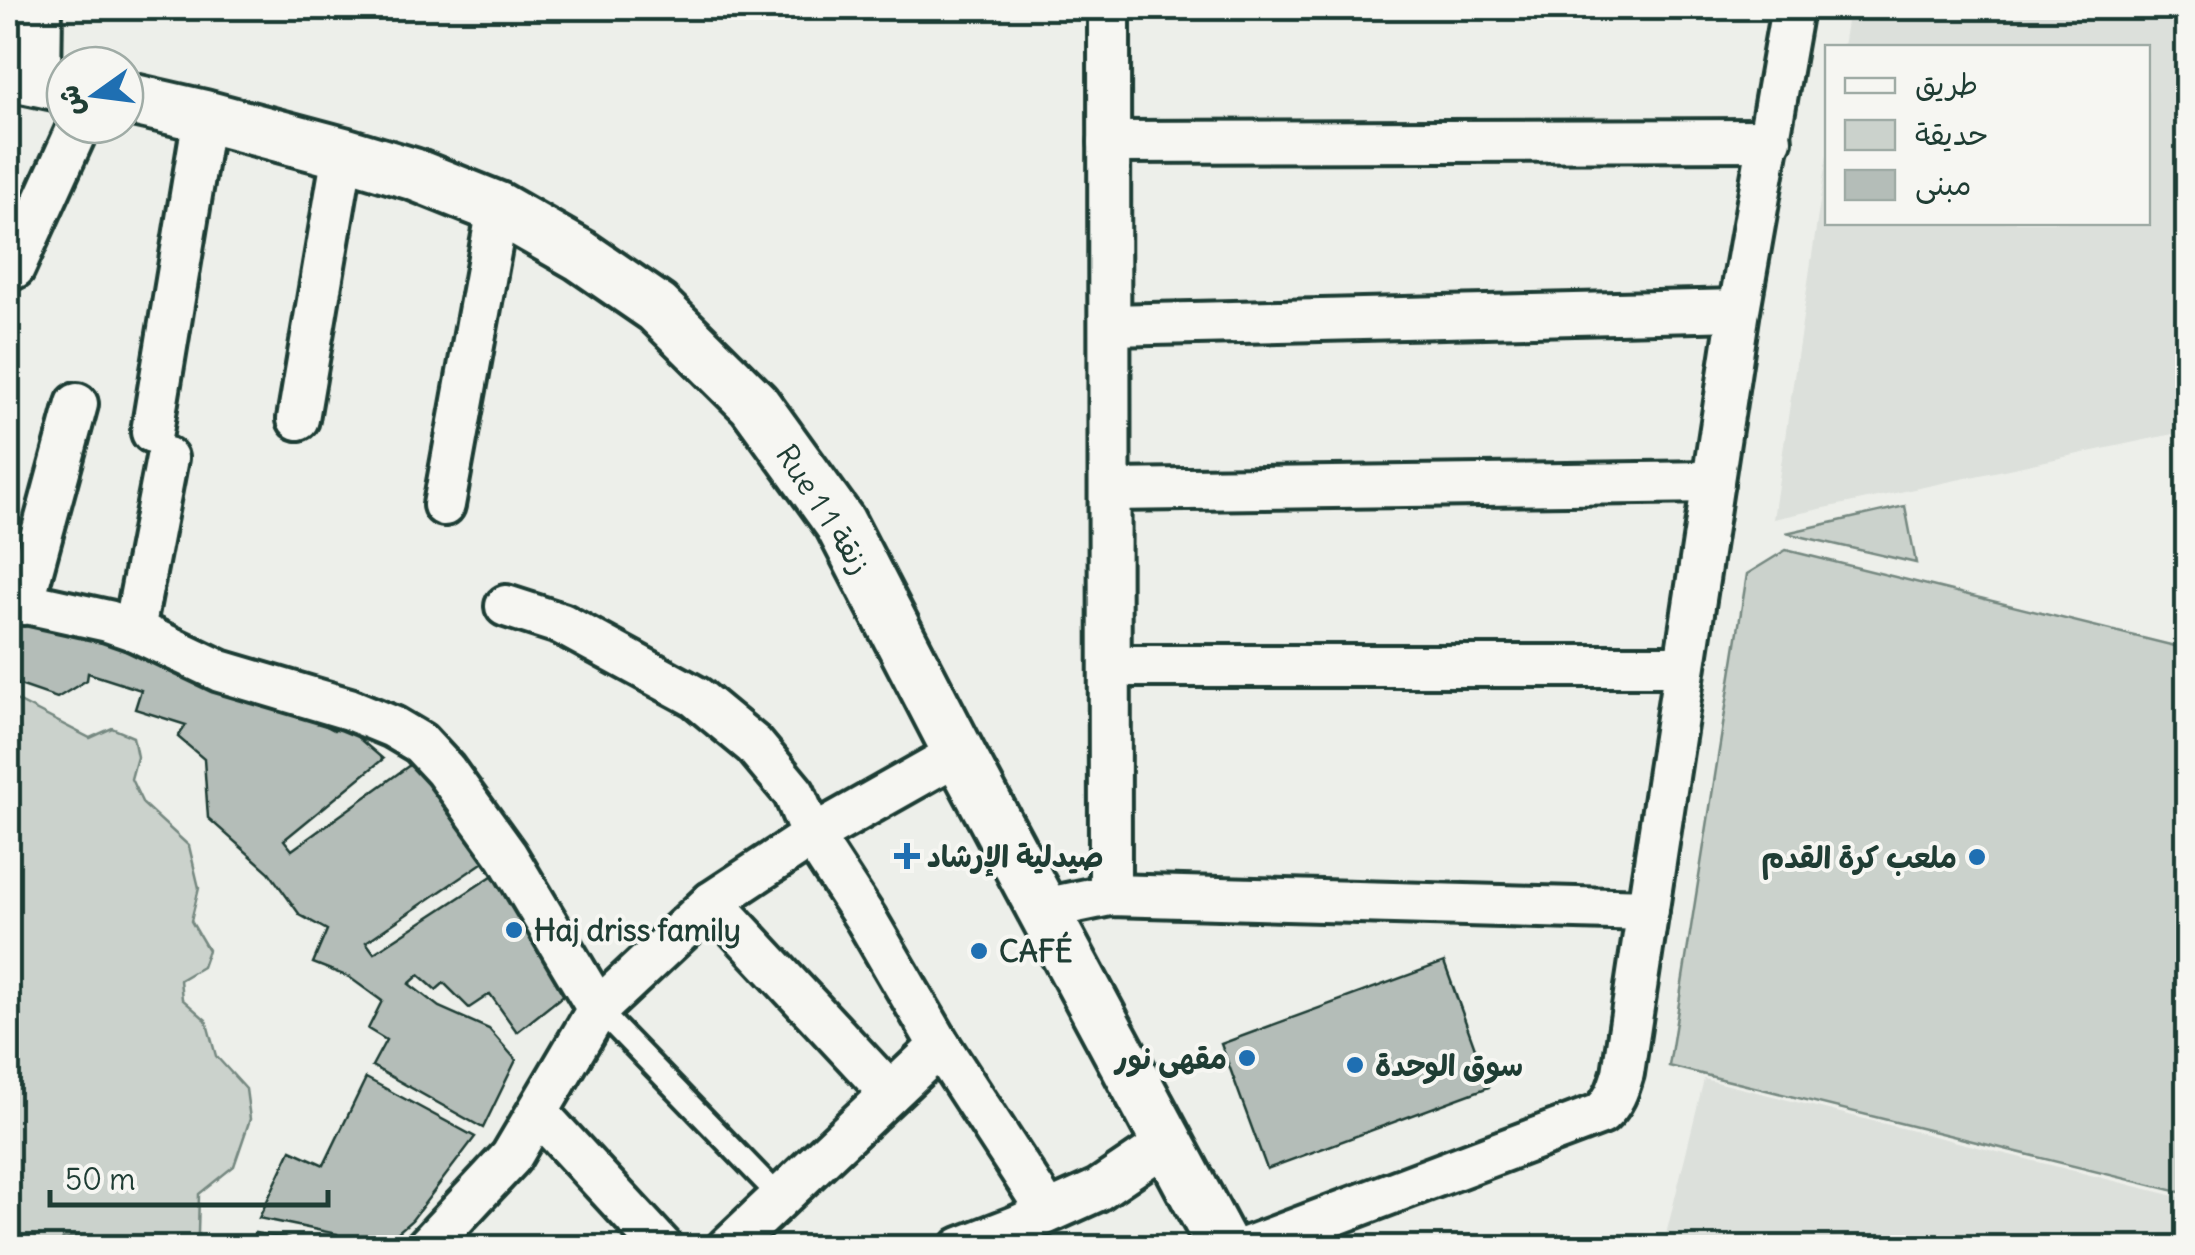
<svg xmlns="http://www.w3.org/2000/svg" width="2195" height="1255" font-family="Delius,'Playpen Sans Arabic',sans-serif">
<rect width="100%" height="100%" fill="#edefea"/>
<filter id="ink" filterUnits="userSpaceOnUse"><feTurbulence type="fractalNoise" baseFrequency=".01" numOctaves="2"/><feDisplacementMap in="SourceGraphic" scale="20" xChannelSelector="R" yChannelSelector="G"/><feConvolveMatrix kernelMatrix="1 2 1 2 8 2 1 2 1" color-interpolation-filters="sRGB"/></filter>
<g filter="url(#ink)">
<g fill="#dce0db">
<polygon points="1849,8 2187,8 2187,431 1773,519 1827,154 1828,222 2148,222 2148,48 1843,47"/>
<polygon points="1704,1079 2187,1199 2187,1247 1663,1247"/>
</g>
<g fill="#cbd2cc" stroke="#758880" stroke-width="2.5">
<polygon points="1905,506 1916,563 1786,533"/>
<polygon points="1786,550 2187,649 2187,1194 1669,1066 1747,574"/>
<polygon points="8,696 90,738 112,728 133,737 137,757 131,779 143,804 189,846 199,888 191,921 208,950 202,967 180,980 182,999 206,1020 216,1056 246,1089 250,1119 234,1166 199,1194 198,1233 191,1247 96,1247 84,1237 63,1238 61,1247 8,1247"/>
</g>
<g fill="#b4bdb8" stroke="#1f3d34" stroke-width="2.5">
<polygon points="8,615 102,633 288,706 334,730 341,723 383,759 284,840 292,850 414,762 485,861 366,942 374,953 495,874 570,990 517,1032 490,994 469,1008 444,983 436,990 419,975 409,984 439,1007 489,1029 516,1060 483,1128 372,1066 386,1040 368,1029 382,1001 349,977 313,963 327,930 300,915 269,872 208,818 204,759 178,737 186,725 135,709 141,690 88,673 87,680 57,698 8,681"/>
<polygon points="1444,962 1489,1087 1267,1169 1221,1044"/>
<polygon points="366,1078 475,1137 412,1220 380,1248 248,1248 255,1233 334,1247 337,1234 259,1218 291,1150 324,1165"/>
</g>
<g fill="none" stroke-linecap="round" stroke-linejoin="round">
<defs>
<polyline id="service" points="598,1009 779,1196"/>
<g id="minor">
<polyline points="1109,8 1110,895"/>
<polyline points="40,80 41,8"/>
<polyline points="1109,142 1771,140"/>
<polyline points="14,268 79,125"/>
<polyline points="1110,325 1739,310"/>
<polyline points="298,419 343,153"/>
<polyline points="152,432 204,116"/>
<polyline points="1110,490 1713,482"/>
<polyline points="444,505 498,208"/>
<polyline points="8,599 108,621 134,630 220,671 349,709 393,727 420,743 445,770 507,856 598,1009"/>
<polyline points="23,604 77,404"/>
<polyline points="506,606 562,624 696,697 754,745 794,793 812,836 959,753"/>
<polyline points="134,630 167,458"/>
<polyline points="1110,666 1684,666"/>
<polyline points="712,902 890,1093"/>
<polyline points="1043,909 1110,895 1648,910"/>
<polyline points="538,1113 663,1248"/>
<polyline points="426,1248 511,1157 598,1009 712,902 812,836 866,919 940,1046"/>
<polyline points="727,1248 940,1046 1048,1212"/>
<polyline points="961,1248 1018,1226 1098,1190 1167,1143"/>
<path d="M1246,1248L1601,1114C1614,1102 1618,1090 1623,1073L1739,310L1792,8"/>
</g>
<g id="tertiary">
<polyline points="8,74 65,86"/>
<polyline points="125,98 204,116 343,153 413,174 498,208 580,255 657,308 754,404 840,523 959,753 1224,1248"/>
</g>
</defs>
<use href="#service" stroke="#1f3d34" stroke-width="28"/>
<use href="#minor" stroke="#1f3d34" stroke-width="48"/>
<use href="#tertiary" stroke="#1f3d34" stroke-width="58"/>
<use href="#service" stroke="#f6f6f2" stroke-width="20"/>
<use href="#minor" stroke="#f6f6f2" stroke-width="40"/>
<use href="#tertiary" stroke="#f6f6f2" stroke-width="50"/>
</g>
</g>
<g fill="#1f6fb2" stroke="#f6f6f2" stroke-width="4">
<path d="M902 841h10v10h10v10h-10v10h-10v-10h-10v-10h10z"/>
<circle cx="1977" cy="857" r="10"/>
<circle cx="514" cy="930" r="10"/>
<circle cx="979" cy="951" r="10"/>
<circle cx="1247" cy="1058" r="10"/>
<circle cx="1355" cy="1065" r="10"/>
</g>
<g text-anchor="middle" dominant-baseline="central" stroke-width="8" stroke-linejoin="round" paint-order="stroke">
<g font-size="30" fill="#1f3d34" stroke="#f6f6f2">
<text transform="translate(824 509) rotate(57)">Rue 1 زنقة 1</text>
</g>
<g font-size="30" font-weight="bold" fill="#1f3d34" stroke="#f6f6f2" text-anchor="start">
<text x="927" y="856">صيدلية الإرشاد</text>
<text x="1957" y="857" text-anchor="end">ملعب كرة القدم</text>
<text x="534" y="930">Haj driss family</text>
<text x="999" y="951">CAFÉ</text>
<text x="1227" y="1058" text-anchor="end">مقهى نور</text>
<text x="1375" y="1065">سوق الوحدة</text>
</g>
</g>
<rect width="2195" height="1255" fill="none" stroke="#f6f6f2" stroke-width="40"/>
<rect x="20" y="20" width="2155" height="1215" fill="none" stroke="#1f3d34" stroke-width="4" filter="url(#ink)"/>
<rect x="1825" y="45" width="325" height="180" fill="#f6f6f2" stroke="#a0aca6" stroke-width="2.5"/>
<rect x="1845" y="78" width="50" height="15" fill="#f6f6f2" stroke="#a0aca6" stroke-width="2.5"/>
<text x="1915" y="95" font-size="30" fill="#1f3d34">طريق</text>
<rect x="1845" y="120" width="50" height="30" fill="#cbd2cc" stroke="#a0aca6" stroke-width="2.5"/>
<text x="1915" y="145" font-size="30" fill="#1f3d34">حديقة</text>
<rect x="1845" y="170" width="50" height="30" fill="#b4bdb8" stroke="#a0aca6" stroke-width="2.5"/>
<text x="1915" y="195" font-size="30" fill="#1f3d34">مبنى</text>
<g transform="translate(95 95) rotate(256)"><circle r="48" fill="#f6f6f2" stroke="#a0aca6" stroke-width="2.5"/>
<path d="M0-8L18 38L0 25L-18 38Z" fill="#1f6fb2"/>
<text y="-15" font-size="28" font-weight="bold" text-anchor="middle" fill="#1f3d34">ش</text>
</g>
<path d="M50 1190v15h278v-15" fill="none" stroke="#1f3d34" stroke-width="5"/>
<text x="65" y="1190" font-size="30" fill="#1f3d34" stroke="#f6f6f2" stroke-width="8" paint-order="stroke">50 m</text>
</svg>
